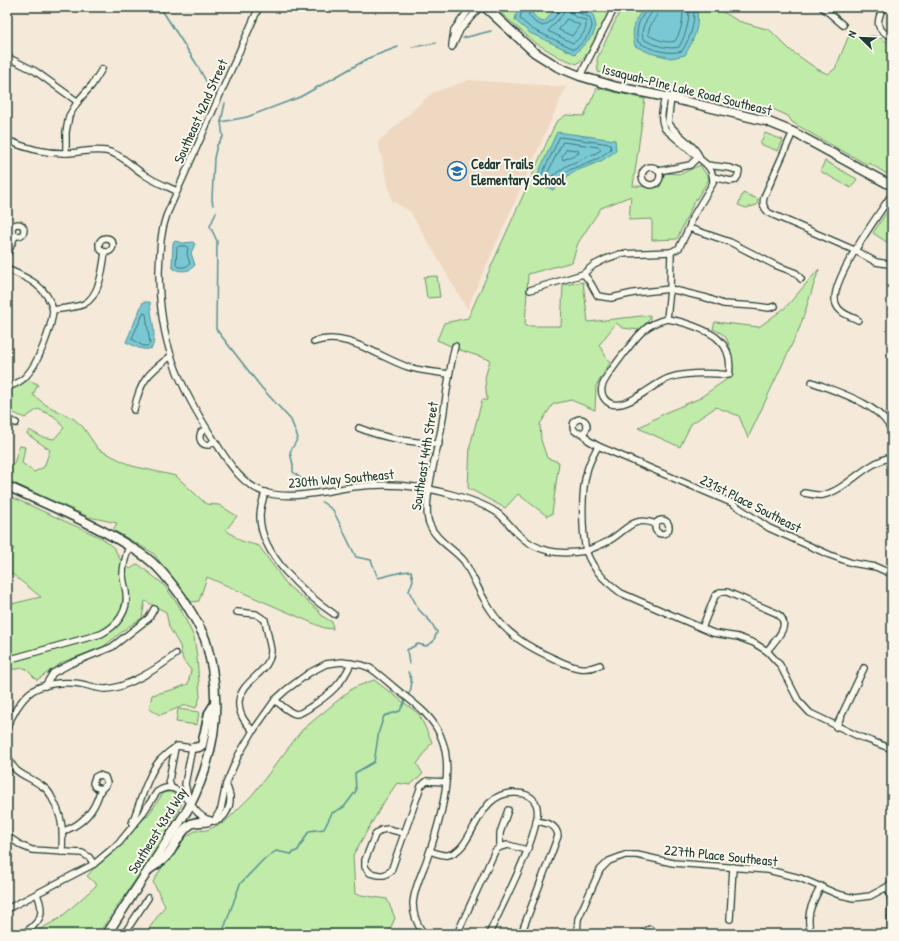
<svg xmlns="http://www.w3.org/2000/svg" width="899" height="941" font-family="'Patrick Hand',sans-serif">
<rect width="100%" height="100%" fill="#f5e9d9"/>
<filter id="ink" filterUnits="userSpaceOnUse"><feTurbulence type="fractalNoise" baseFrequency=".025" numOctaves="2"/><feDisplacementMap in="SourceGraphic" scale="8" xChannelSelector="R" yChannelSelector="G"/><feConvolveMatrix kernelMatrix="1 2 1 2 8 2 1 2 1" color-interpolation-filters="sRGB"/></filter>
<g filter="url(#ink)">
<polygon fill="#eed8c2" points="469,80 566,87 467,309 410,211 392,201 378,142 432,93"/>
<g fill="#c0eba8" stroke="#70946e">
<path d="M494,7H611C602,25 593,52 577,64L559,57L534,42Z"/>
<path d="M622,7H715L738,21L770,30L790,50L817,69L828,74L835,69L850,33L863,39C875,32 882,39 892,45V177L869,163L868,165L817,137L792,122L788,116L775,110L755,107L598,72L597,59Z"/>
<polygon points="597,88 645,99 633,186 660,187 665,173 681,174 700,165 709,179 692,206 677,239 652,240 652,219 629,220 631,196 601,208 578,243 572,262 528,274 525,326 561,326 563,285 583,282 588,322 650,315 650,319 639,330 623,328 616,323 599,345 610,363 596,386 595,410 571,400 553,404 540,424 541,440 547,458 559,462 552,514 547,516 518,494 505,508 468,488 470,446 482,400 487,400 485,378 490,360 460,350 437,340 444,323 468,318 556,122 566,115 584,116"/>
<polygon points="765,133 783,140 778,151 760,144"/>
<polygon points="825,161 857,179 851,188 820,171"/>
<polygon points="743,193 758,199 757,205 746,208 738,205"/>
<polygon points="892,204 892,244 891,245 873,233"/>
<path d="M819,269L800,327L748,438L739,416L716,407L691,424L680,447L638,428L667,412L698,399L733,375C733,364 732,348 726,338C724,334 717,331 713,329L715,322L759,327L786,307Z"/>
<polygon points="437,276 440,297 427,298 424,277"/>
<polygon points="28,380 38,384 33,395 46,405 74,419 83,427 98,449 132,466 176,476 206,504 219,505 237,516 226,530 241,541 259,546 288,586 317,609 322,616 332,622 333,629 324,628 207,577 199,601 191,602 153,553 113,530 117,523 89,517 7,480 7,465 14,464 19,446 25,447 22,463 34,472 44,467 50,450 27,434 29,430 42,437 54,439 64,428 54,416 38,409 25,418 7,410 7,391"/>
<polygon points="7,495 102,538 115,549 119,558 130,569 138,564 163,584 178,604 194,637 197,657 200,697 196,708 186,705 160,715 149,709 152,695 175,689 188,684 191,670 183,660 180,646 169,627 166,612 145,601 142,618 128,627 103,647 63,662 37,680 25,668 7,670 7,605 41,597 7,570 7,555 14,549 7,546"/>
<polygon points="374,680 419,714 432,742 417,764 423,774 410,785 397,783 384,802 353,855 355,894 387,899 395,918 388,934 145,934 165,906 153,882 177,843 195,831 207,830 225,822 253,794 302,730 353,688"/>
<polygon points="178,709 199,712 197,725 176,722"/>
<polygon points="164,792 172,792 181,802 181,806 157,849 98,934 32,934 60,918 97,885 87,876 110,851 149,814"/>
</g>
<g fill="#79c9d5" stroke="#559195">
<path d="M518,7H533L532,13L538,20L543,22L546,20L556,8C569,7 582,7 593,14L596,26L593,35L575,54L530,33L515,20Z"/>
<path d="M646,7H697C699,28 695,37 685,55L671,58L650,53L635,46C631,31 634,17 646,7Z"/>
<polygon points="557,132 615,140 616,151 601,161 571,173 553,190 535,180"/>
<path d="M175,241L183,243L193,242L195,244L191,253L195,265C190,272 181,272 174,269L172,266L173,243Z"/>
<path d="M143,302H150C151,316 157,335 152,348C143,352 135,346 126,342Z"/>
</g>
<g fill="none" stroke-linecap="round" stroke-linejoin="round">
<g stroke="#437574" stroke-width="1">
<path d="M522,7L520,19L532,29L574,49C581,45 591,34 592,26C592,23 590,19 589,17L577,12L574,7"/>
<path d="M529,7V16L536,23L543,26C550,23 559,14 560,7"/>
<path d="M565,7L563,14L548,31L573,43C581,38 589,29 585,20C577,17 570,17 569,7"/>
<path d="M648,7C647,12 645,12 643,15C637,24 636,33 638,42C651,50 668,55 682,51C692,34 694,26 694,7"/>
<path d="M653,7C652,18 639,23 643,39C653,45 668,50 679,47C687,32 689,23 689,7"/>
<path d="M659,7C658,19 649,22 648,35C655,39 667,44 675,41C682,30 683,20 683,7"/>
<polygon points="567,19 580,25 572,36 559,30"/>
<polygon points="560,137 610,144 611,149 599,158 569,170 551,184 542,179 541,177"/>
<polygon points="563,142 599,147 601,150 596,153 566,166 550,178 547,175"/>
<polygon points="567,149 578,150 579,153 563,160 562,157"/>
<path d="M179,246H186L188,248L187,254L190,264C186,267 180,269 176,265L177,248Z"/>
<polygon points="144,313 146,314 150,344 147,346 143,346 132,339"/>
</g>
<g stroke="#559195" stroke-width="1.5">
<polyline points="160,7 196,63 211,90"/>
<polyline points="463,38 491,31"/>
<polyline points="412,47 436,43"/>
<polyline points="221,122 247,117 300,97 371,57 398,47"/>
<polyline points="213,205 212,200 214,158 217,145 223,137 221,122 225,103"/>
<polyline points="216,212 216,213 210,226 217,241 216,329 261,387 291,420 298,438 290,452 293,465 293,472 303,480"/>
<polyline points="322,502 333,510 356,557 371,560 378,578 402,572 411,571 413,580 409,591 419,610 430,621 437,632 433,642 426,646 418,644 407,650 409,664"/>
<path d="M408,672C413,680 413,687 408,696"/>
<polyline points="222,934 240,884 263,860 276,851 291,854 298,850 309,831 324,829 332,813 344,807 356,791 355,773 374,762 379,731 384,716 400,711 406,699"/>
</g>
<defs>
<g id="minor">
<path d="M259,7L167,214C160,233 160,251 159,272C159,342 178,385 216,443C229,463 242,486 267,493C292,500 326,491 352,487C385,483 418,485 450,494C465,498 482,503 496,512C504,517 510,526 517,533C537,553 559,555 586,551C593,570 605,581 621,593L713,633L738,637L754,643L767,651L780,665L798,700L810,713L858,736L892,749"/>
<polyline points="822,7 843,25"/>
<path d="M883,7C876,23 875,29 892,37"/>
<polyline points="452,45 454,30 471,7"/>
<polyline points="452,47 460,30 480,7"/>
<polyline points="7,57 35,71 78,102"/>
<polyline points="580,76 615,7"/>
<path d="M671,98L668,122C675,135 691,141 698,154"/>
<path d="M793,132L764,197C762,205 764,208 769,213L854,250L876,262L888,264"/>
<path d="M7,140C27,149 47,154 69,153C81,152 94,149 106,151C121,154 130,165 142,173C152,181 166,186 177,191"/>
<polyline points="66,153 66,132 69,116 78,101 92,85 102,69"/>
<polyline points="707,165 730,168 739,171 738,176 735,180 731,181 713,177"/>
<circle cx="651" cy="176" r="9"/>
<polyline points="659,171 690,165 699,156"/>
<circle cx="18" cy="230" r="6"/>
<polyline points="689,228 730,242 775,265 796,273 801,279"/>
<circle cx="106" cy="245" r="7"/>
<polyline points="7,255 15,236"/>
<path d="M7,269C28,278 47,286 53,310"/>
<path d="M583,274C590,279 593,289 598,296L611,298L634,293L670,289L671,252"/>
<path d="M530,290L583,274L594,265L606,259L620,254L671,252L679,248L689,228L692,218L713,183C713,175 712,171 707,165L665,129C659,118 663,108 665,96"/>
<path d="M667,319C681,321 710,330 719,340C729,349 731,362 729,375C709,373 688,372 669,378C652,384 630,408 612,404C605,402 600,394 602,387C603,379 636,337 643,331C650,324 658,321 667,319L670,289L707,298L723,304L755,306L769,308L775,306"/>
<path d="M858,320C850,316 839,313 836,304C827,284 880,213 892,194"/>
<path d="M314,342C346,330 380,358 408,367C421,371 435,372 448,374"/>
<path d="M455,346C448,374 446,401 441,430C437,451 422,505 429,523C435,540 453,548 464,561C473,576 480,594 490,609C506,635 530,648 557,660C572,667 584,672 600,665"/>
<path d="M812,382C837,392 882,404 892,432"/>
<path d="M7,387C14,385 21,382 26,376C38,364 52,327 53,310C63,308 75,308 84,304C100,296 103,267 105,252"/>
<path d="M134,410C140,381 148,373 171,356"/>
<circle cx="580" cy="426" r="7"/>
<polyline points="7,419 16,423"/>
<path d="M359,428C386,439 410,442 439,444"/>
<path d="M207,429L201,432C198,439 201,445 209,445L214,441"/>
<polyline points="583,433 588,440 598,446 732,503 769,528 830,555 852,563 876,567 892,574"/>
<path d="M598,446C594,454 589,462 587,471C581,491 582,531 586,551C594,547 603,545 610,540C627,530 633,515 656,524"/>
<path d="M265,492C263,500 260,508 260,516C260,555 305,594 334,614"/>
<path d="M804,493C810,494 817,496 823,495C847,490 864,463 892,457"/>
<circle cx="662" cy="527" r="7"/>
<path d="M237,612L256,614L265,620L271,650C271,673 242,679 239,701C238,714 245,722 253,731"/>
<path d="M702,628L715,596L720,592H727L776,613C794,624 775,640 767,651"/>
<path d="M7,660L101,634C117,626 129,611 126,592C125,586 123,580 123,574C123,564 126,555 129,546"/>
<polyline points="45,686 53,673 70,664 112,647 149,618 154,609"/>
<path d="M275,700C280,704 289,713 296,714C301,714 307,709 312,706C330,694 343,683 351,663"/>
<polyline points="836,727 864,668"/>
<path d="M7,729C11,716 21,699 32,691C42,684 61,682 73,683C84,683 95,689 106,689C127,688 160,667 176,654"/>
<path d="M7,754C14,776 26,774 42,786C47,789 50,793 52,798C63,817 63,831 62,852"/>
<polyline points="171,788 169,780 175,748"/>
<path d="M214,821L221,809L226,784L238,756L253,731L275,700L286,690L309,673L326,664L342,662L362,665L370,668C379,674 388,682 396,689C414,703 433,716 441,737C456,771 438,829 426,862C421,875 414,889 413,903C413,914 417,925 424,934"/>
<path d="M132,823C139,806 148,773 160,760C165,755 171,750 177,746L192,748L185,784L189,801"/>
<path d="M63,831C77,827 90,816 96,802C98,798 99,793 101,790C103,787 106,786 107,783L105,777L99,775L95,777L93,783L95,787L101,789"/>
<polyline points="404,833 388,829 381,830 375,835 365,860 365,867 370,873 379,875 384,875 391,871 421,786 427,781 445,782"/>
<polyline points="7,836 22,846 32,850 82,853 89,857 94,864"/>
<polyline points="500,847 508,845 527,850"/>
<path d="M430,851C435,853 442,856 448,855C475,851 475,790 516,793C524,793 533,796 536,804C546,824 499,911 489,934"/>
<path d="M7,909L94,864L119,843L141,816L157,792C161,789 167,787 172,788C188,793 193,815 209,820C223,825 231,808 230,796C229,792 228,788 226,785"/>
<polyline points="730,919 733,867"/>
<path d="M23,934C40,922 46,915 37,894"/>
<polyline points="124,934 148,898"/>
<polyline points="457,934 495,851 500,847 500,833 508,810"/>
<path d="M521,934L558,836C557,824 546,823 536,821"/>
<polyline points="577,934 578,919 600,870 609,861 625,855 637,855 673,863 768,870 800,878 837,894 854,898 870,896 887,887"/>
<polyline points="643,934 647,930 650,929 655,934"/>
<path d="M811,934C805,914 812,904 821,886"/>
<path d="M892,934C888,918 895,901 887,887L892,882"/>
</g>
<g id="secondary">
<polyline points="485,7 534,52 558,67 580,76 617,87 671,98 766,121 793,132 892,186"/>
<path d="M7,486C52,507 98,525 140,553C157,564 169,580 181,596C190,610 199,624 205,639C208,648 210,658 212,668C221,717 211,765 188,809L107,934"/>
<polyline points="192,748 199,747 202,745 209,713 214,705"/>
<path d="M151,868C158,864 165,859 170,852C176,843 181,830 191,824C197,821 204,823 209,821"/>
</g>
</defs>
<use href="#minor" stroke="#1f3d34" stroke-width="8"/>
<use href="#secondary" stroke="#1f3d34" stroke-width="11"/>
<use href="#minor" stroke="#fbf7ec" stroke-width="5.5"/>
<use href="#secondary" stroke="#fbf7ec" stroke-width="8"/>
</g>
</g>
<defs>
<symbol id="school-ring" viewBox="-11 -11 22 22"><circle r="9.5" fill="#fbf7ec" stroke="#1f6fb2" stroke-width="1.5"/><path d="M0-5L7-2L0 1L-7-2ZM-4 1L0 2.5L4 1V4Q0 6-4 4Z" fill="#1f6fb2"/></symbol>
</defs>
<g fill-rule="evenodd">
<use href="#school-ring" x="446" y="160" width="22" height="22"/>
</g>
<g text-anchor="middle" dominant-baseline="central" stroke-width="4" stroke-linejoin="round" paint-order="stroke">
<g font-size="14" fill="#1f3d34" stroke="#fbf7ec">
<text transform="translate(687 89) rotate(14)">Issaquah-Pine Lake Road Southeast</text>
<text transform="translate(200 111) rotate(-66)">Southeast 42nd Street</text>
<text transform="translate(424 456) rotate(-81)">Southeast 44th Street</text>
<text transform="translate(341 478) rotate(-5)">230th Way Southeast</text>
<text transform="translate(751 503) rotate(27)">231st Place Southeast</text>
<text transform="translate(157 830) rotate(-58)">Southeast 43rd Way</text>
<text transform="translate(721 855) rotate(6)">227th Place Southeast</text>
</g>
<g font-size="14" font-weight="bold" fill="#1f3d34" stroke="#fbf7ec" text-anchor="start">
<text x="471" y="163">Cedar Trails<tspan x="471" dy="16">Elementary School</tspan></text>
</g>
</g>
<rect width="899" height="941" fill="none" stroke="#fbf7ec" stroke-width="24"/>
<rect x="12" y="12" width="875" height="917" fill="none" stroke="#1f3d34" stroke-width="1.5" filter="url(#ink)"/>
<g transform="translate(861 38) rotate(293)" stroke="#fbf7ec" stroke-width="3" paint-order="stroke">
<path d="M0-3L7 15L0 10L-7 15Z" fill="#1f3d34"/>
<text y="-6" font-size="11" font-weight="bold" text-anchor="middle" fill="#1f3d34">N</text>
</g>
</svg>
